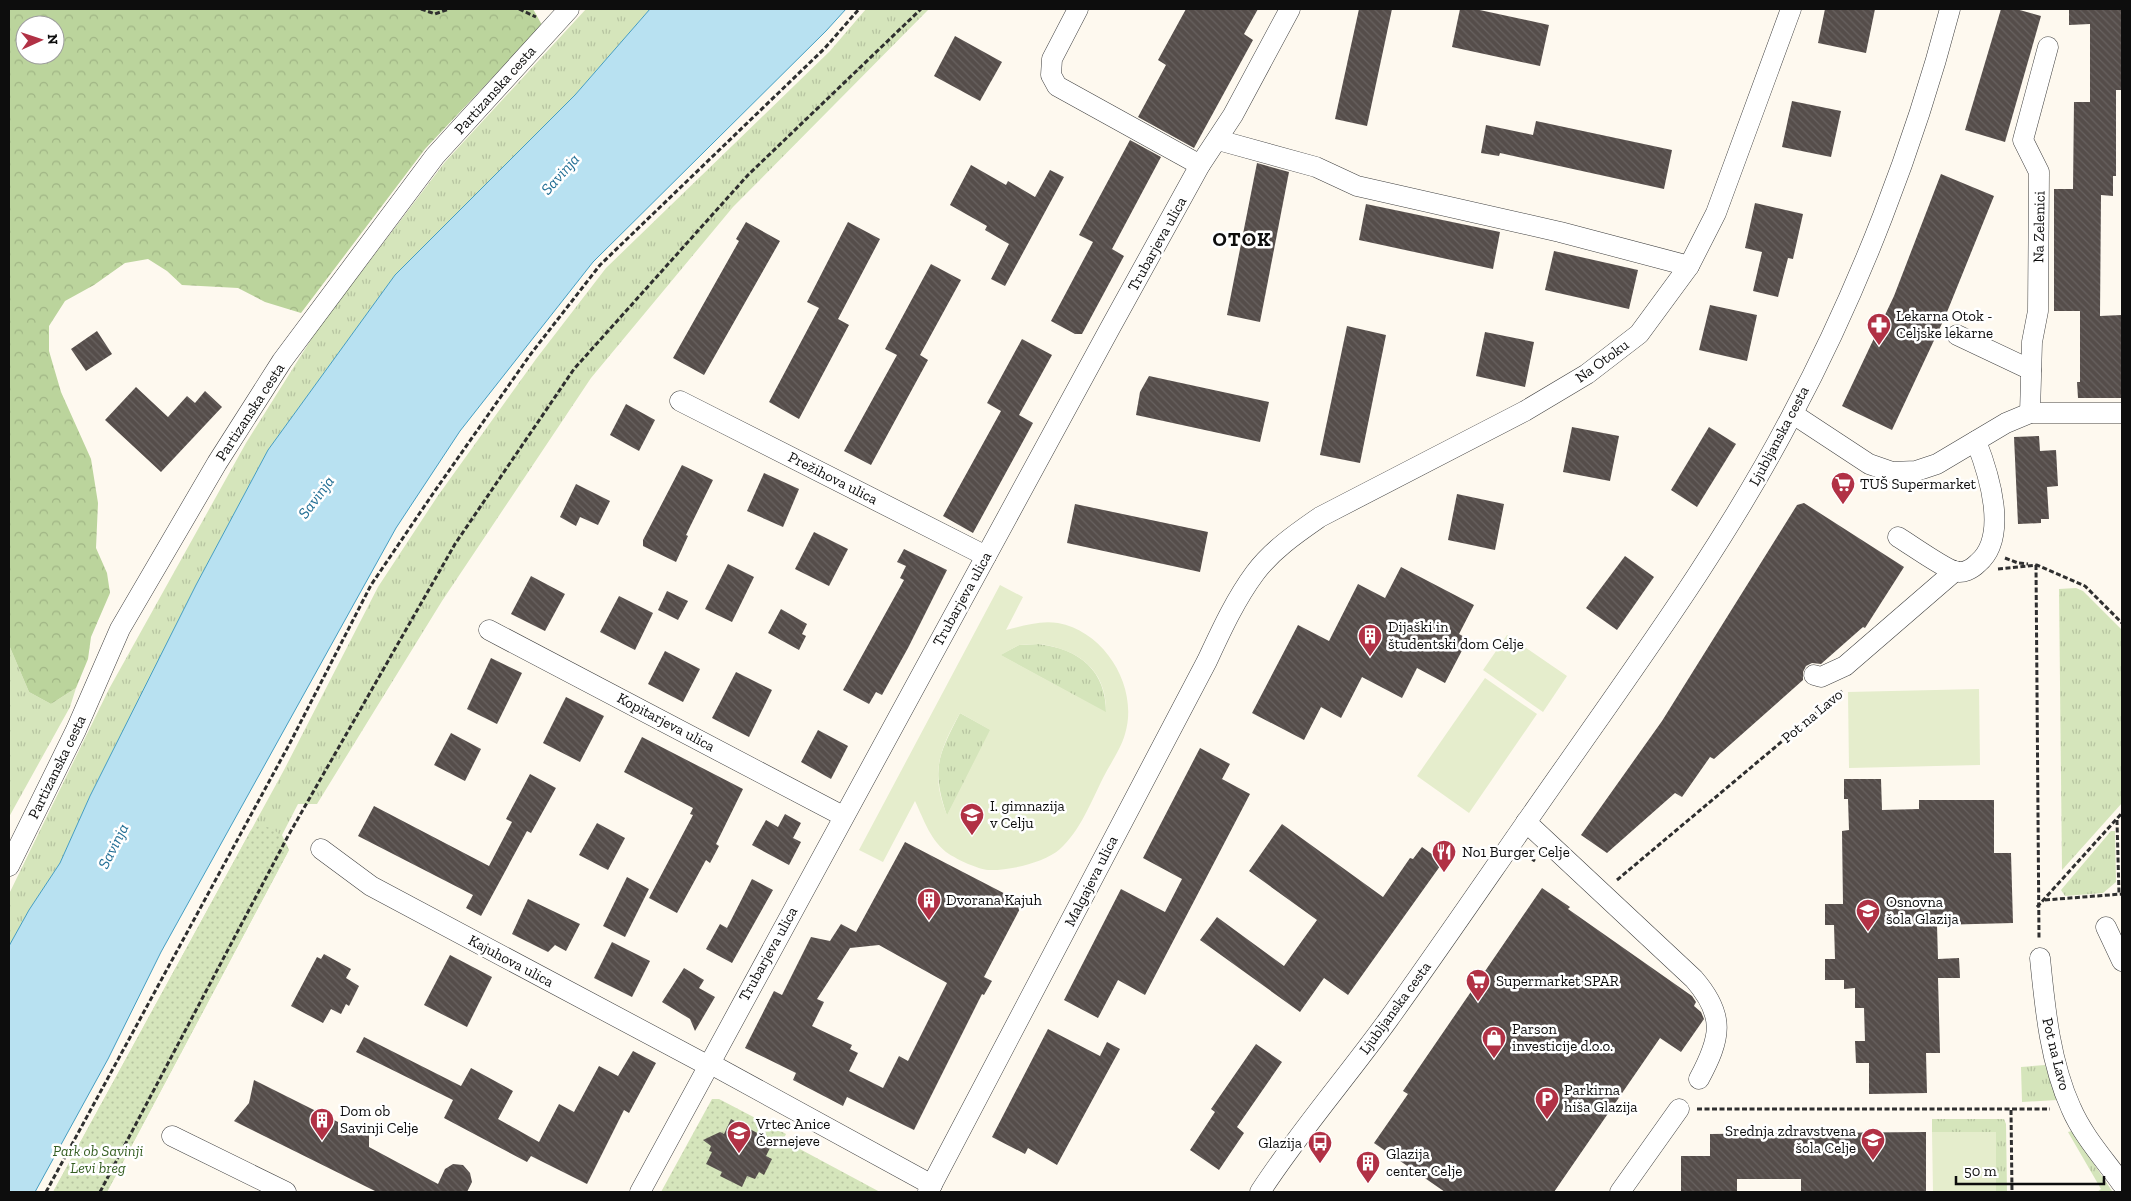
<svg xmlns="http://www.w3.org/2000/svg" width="2131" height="1201" font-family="'Zilla Slab',serif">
<defs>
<pattern id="grass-tufts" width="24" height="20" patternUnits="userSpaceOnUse" patternTransform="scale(1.25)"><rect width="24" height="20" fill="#d5e5bb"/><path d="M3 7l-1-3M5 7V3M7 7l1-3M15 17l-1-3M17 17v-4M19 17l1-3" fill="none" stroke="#b6c3a0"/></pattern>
<pattern id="forest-crowns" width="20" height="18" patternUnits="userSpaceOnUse" patternTransform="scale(1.25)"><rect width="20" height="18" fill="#bbd49c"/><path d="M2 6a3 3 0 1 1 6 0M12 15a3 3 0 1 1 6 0" fill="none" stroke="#a0b585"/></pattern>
<pattern id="park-dots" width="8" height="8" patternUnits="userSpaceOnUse" patternTransform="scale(1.25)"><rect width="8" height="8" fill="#d5e5bb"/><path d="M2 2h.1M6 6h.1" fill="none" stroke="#b6c3a0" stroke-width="1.8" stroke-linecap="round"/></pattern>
<pattern id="building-back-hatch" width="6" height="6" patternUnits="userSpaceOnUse" patternTransform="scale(1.25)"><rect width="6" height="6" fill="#554d4a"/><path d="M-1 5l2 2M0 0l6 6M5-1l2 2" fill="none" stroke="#686260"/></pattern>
</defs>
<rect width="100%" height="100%" fill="#fef9ef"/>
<g fill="url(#grass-tufts)">
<polygon points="586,9 650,9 575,95 395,275 268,450 196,585 90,796 60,863 29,910 9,946 9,894 109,689 246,443 317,330 445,162"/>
<polygon points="866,9 929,9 733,207 591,378 442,601 317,804 298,804 282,835 289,850 107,1192 53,1192 284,770 378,587 437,497 536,359 606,268 830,51"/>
<polygon points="2076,588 2083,591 2122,630 2122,803 2062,870 2059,589"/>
<path d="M1039,644C1079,649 1106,670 1106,713L1000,655L1019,645Z"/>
<polygon points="9,645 29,692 51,704 76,688 70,707 9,817"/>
<path d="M960,713L991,730L947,816C931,768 938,756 960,713Z"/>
<polygon points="2111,831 2115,831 2116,882 2103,893 2065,896 2061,890"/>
<polygon points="2045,1065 2057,1100 2022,1102 2021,1067"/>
<polygon points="1932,1119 2004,1119 2006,1124 2007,1192 1996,1192 1995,1132 1932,1132"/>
<polygon points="2072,1131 2112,1191 2112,1192 2097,1192 2101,1189 2068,1132"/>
</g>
<path fill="url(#forest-crowns)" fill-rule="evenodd" d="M9,9H533L542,25L425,149L301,313L265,302L238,288L182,285L167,271L148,259L125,263L94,285L65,301L49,326V351L61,392L91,459L98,503L96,548L107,573L110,593L91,637L88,659L76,688L51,704L29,692L9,645ZM25,25H55V55H25Z"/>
<g fill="url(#park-dots)">
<path d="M260,825C277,829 282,835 289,850L107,1192H53L251,830Z"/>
<polygon points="712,1099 719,1099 786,1134 783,1140 880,1192 661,1192"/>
</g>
<g fill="#e5edcc" fill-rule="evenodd">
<path d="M1000,585L1023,597L1006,630C1023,626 1040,620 1058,623C1106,632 1139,688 1125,734C1121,749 1110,764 1103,778C1091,802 1080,831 1060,849C1044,863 1008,871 988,870C978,869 958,860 949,854C931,842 924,820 915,801L883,862L859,850ZM1039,644C1078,649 1107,670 1106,712L1001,655L1019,645ZM960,713L990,730L947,815C930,773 939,751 960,713Z"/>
<polygon points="1507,635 1567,676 1543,712 1483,670"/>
<polygon points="1485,678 1537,714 1469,813 1417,776"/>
<polygon points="1979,689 1980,765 1849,768 1848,692"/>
<polygon points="1932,1132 1996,1132 1996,1192 1933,1192"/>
</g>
<polygon fill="#b8e1f1" stroke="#459dc1" points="650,9 846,9 826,31 593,262 460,431 396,528 161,952 108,1059 35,1192 9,1192 9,946 29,910 60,863 90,796 196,585 268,450 395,275 575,95"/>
<g fill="url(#building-back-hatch)" fill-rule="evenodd">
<polygon points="1186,9 1258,9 1244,34 1253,40 1194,148 1138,117 1166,65 1158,60"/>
<polygon points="1359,9 1392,9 1367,126 1335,119"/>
<polygon points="1460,9 1475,9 1549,25 1540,66 1452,47"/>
<polygon points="1825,9 1875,9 1866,53 1818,43"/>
<polygon points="2001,9 2016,9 2041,16 2005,142 1965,130"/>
<polygon points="2069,9 2122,9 2122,90 2116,90 2116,176 2113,176 2113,196 2101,195 2100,316 2122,315 2122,398 2078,398 2077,382 2080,382 2080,311 2054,311 2054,189 2073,189 2074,102 2090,102 2090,24 2069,25"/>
<polygon points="955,36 1002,62 980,101 934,76"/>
<polygon points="1792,101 1841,111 1831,157 1782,147"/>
<polygon points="1536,121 1672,150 1664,189 1500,153 1499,156 1481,153 1486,125 1533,135"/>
<polygon points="1130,140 1161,157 1112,249 1124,256 1082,334 1075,334 1051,321 1093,242 1079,235"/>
<polygon points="1257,163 1289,172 1260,322 1227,315"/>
<polygon points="971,165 1006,185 1008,181 1035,197 1050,170 1064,177 1005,286 991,279 1009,244 985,230 987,226 950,205"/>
<polygon points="1941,174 1994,196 1945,317 1892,430 1842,406 1894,296"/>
<polygon points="1755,203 1803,214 1793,259 1788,258 1778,297 1753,291 1762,252 1745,248"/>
<polygon points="1366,204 1500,232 1493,269 1359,240"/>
<polygon points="746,222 780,241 704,375 673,358 739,241 736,239"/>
<polygon points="848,222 880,239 838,319 849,325 799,419 769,402 819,308 807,302"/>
<polygon points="1554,251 1638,270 1629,309 1545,290"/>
<polygon points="931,264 961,280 920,355 928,360 871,465 844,451 897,355 885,349"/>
<polygon points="1710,305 1757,315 1747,361 1699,350"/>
<polygon points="1347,326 1386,335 1360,463 1320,455"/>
<polygon points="97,331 112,354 86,371 71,349"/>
<polygon points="1485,332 1534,342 1525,387 1476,376"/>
<polygon points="1022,339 1052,355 1019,415 1033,423 973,533 943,516 1001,411 987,403"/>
<polygon points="1149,376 1269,402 1260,442 1136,415 1140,392"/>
<polygon points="136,387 168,417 187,396 195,403 205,391 222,407 161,472 105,420"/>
<polygon points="626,404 655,420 639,451 610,435"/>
<polygon points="1572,427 1619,436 1610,481 1563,472"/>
<polygon points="1709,427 1736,444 1697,507 1671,490"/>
<polygon points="2039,436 2040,451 2056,450 2058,486 2047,487 2049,519 2041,519 2041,523 2018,524 2014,437"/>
<polygon points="682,465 713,480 686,535 688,536 676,562 643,546 643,540"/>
<polygon points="764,473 799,489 783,527 747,511"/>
<polygon points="576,484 610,501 598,525 580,517 576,526 560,517"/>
<polygon points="1457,494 1504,504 1495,550 1448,540"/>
<polygon points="1804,503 1904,567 1865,628 1863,627 1821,664 1812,663 1806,666 1803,672 1803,680 1714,759 1710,757 1682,797 1675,793 1607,853 1581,835 1662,721 1797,505"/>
<polygon points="1075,504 1208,532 1200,572 1067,543"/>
<polygon points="814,532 848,549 829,586 795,569"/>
<polygon points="904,549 947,570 908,648 882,695 876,692 869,704 843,690 904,580 900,578 906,566 897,562"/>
<polygon points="1625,556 1654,577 1617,630 1586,608"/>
<polygon points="728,564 754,577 732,622 705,609"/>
<polygon points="1401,567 1474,605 1459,634 1468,639 1445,683 1417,668 1402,698 1362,677 1341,718 1321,707 1304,740 1252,713 1298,625 1329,641 1358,584 1385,598"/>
<polygon points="531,576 565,594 545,631 511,614"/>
<polygon points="667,591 688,601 678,620 658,610"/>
<polygon points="619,596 653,613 635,650 600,632"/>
<polygon points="781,609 807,624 802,634 806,636 799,650 768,633"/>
<polygon points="665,651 700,669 683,702 648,684"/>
<polygon points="491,658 522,673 497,724 467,709"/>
<polygon points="736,672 772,690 749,737 712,718"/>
<polygon points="566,697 604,716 580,762 543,743"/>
<polygon points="818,730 848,746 831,779 801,762"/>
<polygon points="451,733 481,749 465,781 434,765"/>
<polygon points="642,737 743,789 716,844 719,846 710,863 706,860 677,913 649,898 693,815 690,814 693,808 624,772"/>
<polygon points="1200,748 1230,764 1222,779 1250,794 1145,995 1118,980 1098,1018 1064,1000 1121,889 1165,912 1182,879 1143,858"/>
<polygon points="530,774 556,788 531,833 527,831 481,916 466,908 473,895 358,836 374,806 489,866 512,822 506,819"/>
<polygon points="1844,779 1881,779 1882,810 1919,809 1919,800 1994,800 1994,853 2011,853 2013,923 1937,925 1938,959 1959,958 1960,978 1938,978 1940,1053 1926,1053 1927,1093 1869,1094 1869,1063 1856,1063 1855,1041 1865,1041 1864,1008 1855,1008 1855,988 1844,989 1844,980 1825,980 1825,959 1835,959 1834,925 1825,925 1825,904 1843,904 1842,831 1849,830 1848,799 1844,799"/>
<polygon points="785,814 801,823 793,838 801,842 789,865 752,845 766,820 778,827"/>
<polygon points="597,823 625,838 608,870 579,855"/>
<polygon points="1282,824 1383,897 1410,858 1413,859 1422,847 1443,862 1348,995 1324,978 1300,1012 1200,940 1217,917 1284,966 1317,920 1249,871"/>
<path d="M905,842L1023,903L984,977L992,981L984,995L982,994L914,1130L847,1097L843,1106L793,1080L796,1073L745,1048L774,991L782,995L811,937L830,941L841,924L856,932ZM879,945L947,983L908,1061L899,1056L883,1088L849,1071L858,1053L850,1049L852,1045L812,1026L824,1002L817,999L850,948Z"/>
<polygon points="627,877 649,889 625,937 603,926"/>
<polygon points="752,879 773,890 732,963 706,949 720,924 727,928"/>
<polygon points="1542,888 1570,907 1568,909 1692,996 1696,1002 1694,1006 1701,1012 1704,1019 1681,1052 1660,1038 1554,1192 1445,1192 1374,1143 1408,1094 1403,1091"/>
<polygon points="528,899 580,924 566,951 555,945 548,952 512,934"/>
<polygon points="612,942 650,961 632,997 594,978"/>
<polygon points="324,954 351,969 346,978 359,986 349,1006 346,1004 341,1014 331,1009 323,1023 291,1006 317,957 321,959"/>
<polygon points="450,955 492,977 467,1027 424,1005"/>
<polygon points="684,968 704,980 699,988 715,997 695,1031 690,1019 662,1002"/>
<polygon points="1048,1029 1100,1056 1107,1042 1120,1049 1057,1165 1028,1148 1025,1154 992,1137"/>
<polygon points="364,1037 461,1086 471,1068 513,1091 498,1119 539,1142 559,1104 574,1112 599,1066 618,1076 633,1051 656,1063 629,1113 624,1110 587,1184 531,1156 527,1162 444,1118 453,1100 356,1052"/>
<polygon points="1256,1044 1282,1062 1237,1127 1244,1133 1219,1170 1190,1150 1215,1112 1211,1109"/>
<polygon points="254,1080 338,1122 338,1135 369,1134 369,1147 438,1184 445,1169 453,1164 463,1165 470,1173 472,1182 467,1192 377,1192 234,1121 249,1103"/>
<polygon points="731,1119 761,1135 759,1138 772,1144 766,1156 772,1159 764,1175 759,1172 755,1179 747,1176 742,1187 720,1176 722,1172 706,1164 712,1152 709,1151 711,1146 703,1140 720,1132 724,1134"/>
<polygon points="1926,1132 1926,1192 1801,1192 1801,1179 1737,1179 1737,1192 1681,1192 1681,1156 1710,1156 1710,1134"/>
</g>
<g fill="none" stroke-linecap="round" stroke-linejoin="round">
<defs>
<g id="minor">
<polyline points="1078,9 1052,59 1051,75 1057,86 1200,165"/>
<polyline points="1218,140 1316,167 1357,186 1560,232 1689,266"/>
<polyline points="1957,335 2031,370"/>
<polyline points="680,401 986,556"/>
<polyline points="2030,413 2032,342 2038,311 2039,172 2023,140 2048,47"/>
<polyline points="1793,414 1869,464 1892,472 1916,471 1937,464 2006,423 2030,413 2122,413"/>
<path d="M1898,537C1911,545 1942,567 1954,571C1963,574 1972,569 1978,563C2009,537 1989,474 1976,441"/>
<polyline points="489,630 843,816"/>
<polyline points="1814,675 1821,677 1845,666 1955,571"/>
<path d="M1526,822L1694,979C1726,1016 1721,1038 1699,1079"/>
<polyline points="321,849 371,886 707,1065"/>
<polyline points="9,866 76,730 120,629 217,463 282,361 435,156 569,9"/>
<polyline points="2106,927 2122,961"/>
<path d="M2040,958C2045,1008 2050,1062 2071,1108C2083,1136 2105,1160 2122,1184"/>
<polyline points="709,1063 932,1185"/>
<polyline points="172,1136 286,1192"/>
<polyline points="640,1192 1109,330 1200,165 1233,115 1290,9"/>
<path d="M928,1192L1207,661C1221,631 1235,600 1255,573C1272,550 1297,533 1320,517L1525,411L1587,374L1639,334L1689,266L1716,213L1791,9"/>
<path d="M1260,1192C1299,1132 1346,1078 1388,1020C1449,935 1507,849 1567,764C1646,651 1728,538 1792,415C1859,289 1914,147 1950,9"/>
<polyline points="1620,1192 1679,1109"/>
</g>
</defs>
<use href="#minor" stroke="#404040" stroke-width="21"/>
<g stroke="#2f2f2f" stroke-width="3" stroke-dasharray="5 2.5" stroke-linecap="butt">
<polyline points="421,9 435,14 449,9"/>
<polyline points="519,9 536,17"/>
<polyline points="2005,558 2018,563 2028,564"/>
<polyline points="2036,565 2039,939"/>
<polyline points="1998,569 2037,565 2085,586 2122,623"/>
<polyline points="2117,820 2119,894"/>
<polyline points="1526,855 1535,861"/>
<polyline points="1617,880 1842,691"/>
<polyline points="2045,900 2122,894"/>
<polyline points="2037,907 2122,813"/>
<polyline points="1697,1109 2050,1109"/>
<polyline points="2011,1110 2012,1192"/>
<polyline points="46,1192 290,743 371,585 432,495 530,355 600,265 825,48 859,9"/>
<polyline points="100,1192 288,836 455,544 574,369 748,175 921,9"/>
</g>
<use href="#minor" stroke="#fff" stroke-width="20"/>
</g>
<defs>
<symbol id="pharmacy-pin" viewBox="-11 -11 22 30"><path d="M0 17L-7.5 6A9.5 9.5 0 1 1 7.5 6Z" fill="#b13145" stroke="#fff"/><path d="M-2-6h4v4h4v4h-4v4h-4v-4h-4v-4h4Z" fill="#fff"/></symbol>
<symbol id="supermarket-pin" viewBox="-11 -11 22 30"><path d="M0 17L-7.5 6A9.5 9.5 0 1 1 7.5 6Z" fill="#b13145" stroke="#fff"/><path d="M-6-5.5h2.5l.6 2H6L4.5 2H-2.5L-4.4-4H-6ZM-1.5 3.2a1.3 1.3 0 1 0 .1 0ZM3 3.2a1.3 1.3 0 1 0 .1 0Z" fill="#fff"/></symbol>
<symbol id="building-pin" viewBox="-11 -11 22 30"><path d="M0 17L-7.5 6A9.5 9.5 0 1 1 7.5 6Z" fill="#b13145" stroke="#fff"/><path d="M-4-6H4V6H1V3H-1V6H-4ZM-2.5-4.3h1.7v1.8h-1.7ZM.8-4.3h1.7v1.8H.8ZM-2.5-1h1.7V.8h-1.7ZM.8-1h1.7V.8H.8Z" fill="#fff"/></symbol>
<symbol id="school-pin" viewBox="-11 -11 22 30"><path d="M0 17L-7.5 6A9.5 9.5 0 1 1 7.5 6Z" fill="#b13145" stroke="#fff"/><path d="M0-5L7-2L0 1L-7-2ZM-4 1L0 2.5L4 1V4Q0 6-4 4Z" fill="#fff"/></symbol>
<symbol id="restaurant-pin" viewBox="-11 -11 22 30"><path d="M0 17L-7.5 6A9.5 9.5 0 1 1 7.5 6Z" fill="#b13145" stroke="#fff"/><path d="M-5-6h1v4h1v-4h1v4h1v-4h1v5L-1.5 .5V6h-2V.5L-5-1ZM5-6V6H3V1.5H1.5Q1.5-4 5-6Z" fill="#fff"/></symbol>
<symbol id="shop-pin" viewBox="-11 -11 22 30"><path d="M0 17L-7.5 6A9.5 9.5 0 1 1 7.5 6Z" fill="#b13145" stroke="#fff"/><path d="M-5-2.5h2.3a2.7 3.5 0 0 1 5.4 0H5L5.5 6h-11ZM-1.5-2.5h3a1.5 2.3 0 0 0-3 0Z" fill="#fff"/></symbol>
<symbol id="parking-pin" viewBox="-11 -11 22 30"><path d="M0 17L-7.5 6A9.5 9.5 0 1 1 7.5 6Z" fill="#b13145" stroke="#fff"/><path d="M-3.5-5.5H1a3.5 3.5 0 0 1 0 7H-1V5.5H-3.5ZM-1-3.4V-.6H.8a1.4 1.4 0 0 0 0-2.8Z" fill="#fff"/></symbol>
<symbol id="bus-pin" viewBox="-11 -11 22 30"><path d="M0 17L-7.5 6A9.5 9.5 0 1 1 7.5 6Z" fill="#b13145" stroke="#fff"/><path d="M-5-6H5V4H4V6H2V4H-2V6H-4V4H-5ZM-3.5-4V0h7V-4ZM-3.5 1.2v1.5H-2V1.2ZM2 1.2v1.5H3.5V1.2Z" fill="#fff"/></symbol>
</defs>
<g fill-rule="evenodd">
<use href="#pharmacy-pin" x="1865" y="311" width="28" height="38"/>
<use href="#supermarket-pin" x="1829" y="470" width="28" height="38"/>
<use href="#building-pin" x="1356" y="622" width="28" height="38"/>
<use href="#school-pin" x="958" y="801" width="28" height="38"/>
<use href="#restaurant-pin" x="1430" y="838" width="28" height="38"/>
<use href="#building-pin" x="915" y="886" width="28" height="38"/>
<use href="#school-pin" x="1854" y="897" width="28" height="38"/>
<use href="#supermarket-pin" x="1464" y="967" width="28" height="38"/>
<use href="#shop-pin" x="1480" y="1024" width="28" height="38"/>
<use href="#parking-pin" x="1533" y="1085" width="28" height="38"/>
<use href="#building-pin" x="308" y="1106" width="28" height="38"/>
<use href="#school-pin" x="725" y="1119" width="28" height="38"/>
<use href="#school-pin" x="1859" y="1126" width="28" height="38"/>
<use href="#bus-pin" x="1306" y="1129" width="28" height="38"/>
<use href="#building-pin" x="1354" y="1149" width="28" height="38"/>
</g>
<g text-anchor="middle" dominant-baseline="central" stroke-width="5" stroke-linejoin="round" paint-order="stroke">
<g font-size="15" fill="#0d0d0d" stroke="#fff">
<text transform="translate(495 90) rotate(-48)">Partizanska cesta</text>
<text transform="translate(2039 227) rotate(-89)">Na Zelenici</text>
<text transform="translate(1157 244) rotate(-61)">Trubarjeva ulica</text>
<text transform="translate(1602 361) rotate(-36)">Na Otoku</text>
<text transform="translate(250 412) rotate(-57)">Partizanska cesta</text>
<text transform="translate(1779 436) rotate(-62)">Ljubljanska cesta</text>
<text transform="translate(833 478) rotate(27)">Prežihova ulica</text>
<text transform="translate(962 599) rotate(-61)">Trubarjeva ulica</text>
<text transform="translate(1812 716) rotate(-40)">Pot na Lavo</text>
<text transform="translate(666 722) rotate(28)">Kopitarjeva ulica</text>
<text transform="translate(57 767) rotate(-64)">Partizanska cesta</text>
<text transform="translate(1091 881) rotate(-63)">Malgajeva ulica</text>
<text transform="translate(768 954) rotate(-61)">Trubarjeva ulica</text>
<text transform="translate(511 961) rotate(28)">Kajuhova ulica</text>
<text transform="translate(1395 1008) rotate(-54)">Ljubljanska cesta</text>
<text transform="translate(2056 1054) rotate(76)">Pot na Lavo</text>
</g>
<g font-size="15" fill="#0d0d0d" stroke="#fff" text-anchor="start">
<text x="1896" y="316">Lekarna Otok -<tspan x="1896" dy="17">Celjske lekarne</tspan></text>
<text x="1860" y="484">TUŠ Supermarket</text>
<text x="1388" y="627">Dijaški in<tspan x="1388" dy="17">študentski dom Celje</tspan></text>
<text x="990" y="806">I. gimnazija<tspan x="990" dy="17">v Celju</tspan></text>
<text x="1462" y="852">No1 Burger Celje</text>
<text x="946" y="900">Dvorana Kajuh</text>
<text x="1886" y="902">Osnovna<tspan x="1886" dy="17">šola Glazija</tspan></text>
<text x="1496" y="981">Supermarket SPAR</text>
<text x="1512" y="1029">Parson<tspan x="1512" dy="17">investicije d.o.o.</tspan></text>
<text x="1564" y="1090">Parkirna<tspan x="1564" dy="17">hiša Glazija</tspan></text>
<text x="340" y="1111">Dom ob<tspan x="340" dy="17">Savinji Celje</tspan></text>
<text x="756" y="1124">Vrtec Anice<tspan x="756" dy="17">Černejeve</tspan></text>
<text x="1856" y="1131" text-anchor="end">Srednja zdravstvena<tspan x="1856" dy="17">šola Celje</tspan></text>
<text x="1302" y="1143" text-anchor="end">Glazija</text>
<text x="1386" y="1154">Glazija<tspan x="1386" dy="17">center Celje</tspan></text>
</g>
<g font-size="15" font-style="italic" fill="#365f23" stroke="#fff">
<text x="98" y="1151">Park ob Savinji<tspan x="98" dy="17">Levi breg</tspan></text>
</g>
<g font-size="16" font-style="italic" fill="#216e94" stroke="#fff">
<text transform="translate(560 174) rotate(-48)">Savinja</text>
<text transform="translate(316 497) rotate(-53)">Savinja</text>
<text transform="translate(113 846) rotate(-63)">Savinja</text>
</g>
<g font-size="20" font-weight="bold" letter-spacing="1" fill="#0d0d0d" stroke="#fff">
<text x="1242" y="239">OTOK</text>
</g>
</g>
<rect width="2131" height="1201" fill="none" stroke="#0d0d0d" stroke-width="20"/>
<g transform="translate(40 40) rotate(87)"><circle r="24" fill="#ffffff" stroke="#9e9e9e"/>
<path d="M0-4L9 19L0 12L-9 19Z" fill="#b13145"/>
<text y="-8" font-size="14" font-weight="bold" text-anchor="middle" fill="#0d0d0d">N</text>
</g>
<path d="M1956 1176v8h148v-8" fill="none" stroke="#0d0d0d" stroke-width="2.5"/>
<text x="1964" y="1176" font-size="15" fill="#0d0d0d" stroke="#ffffff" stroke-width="4" paint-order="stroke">50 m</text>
</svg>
